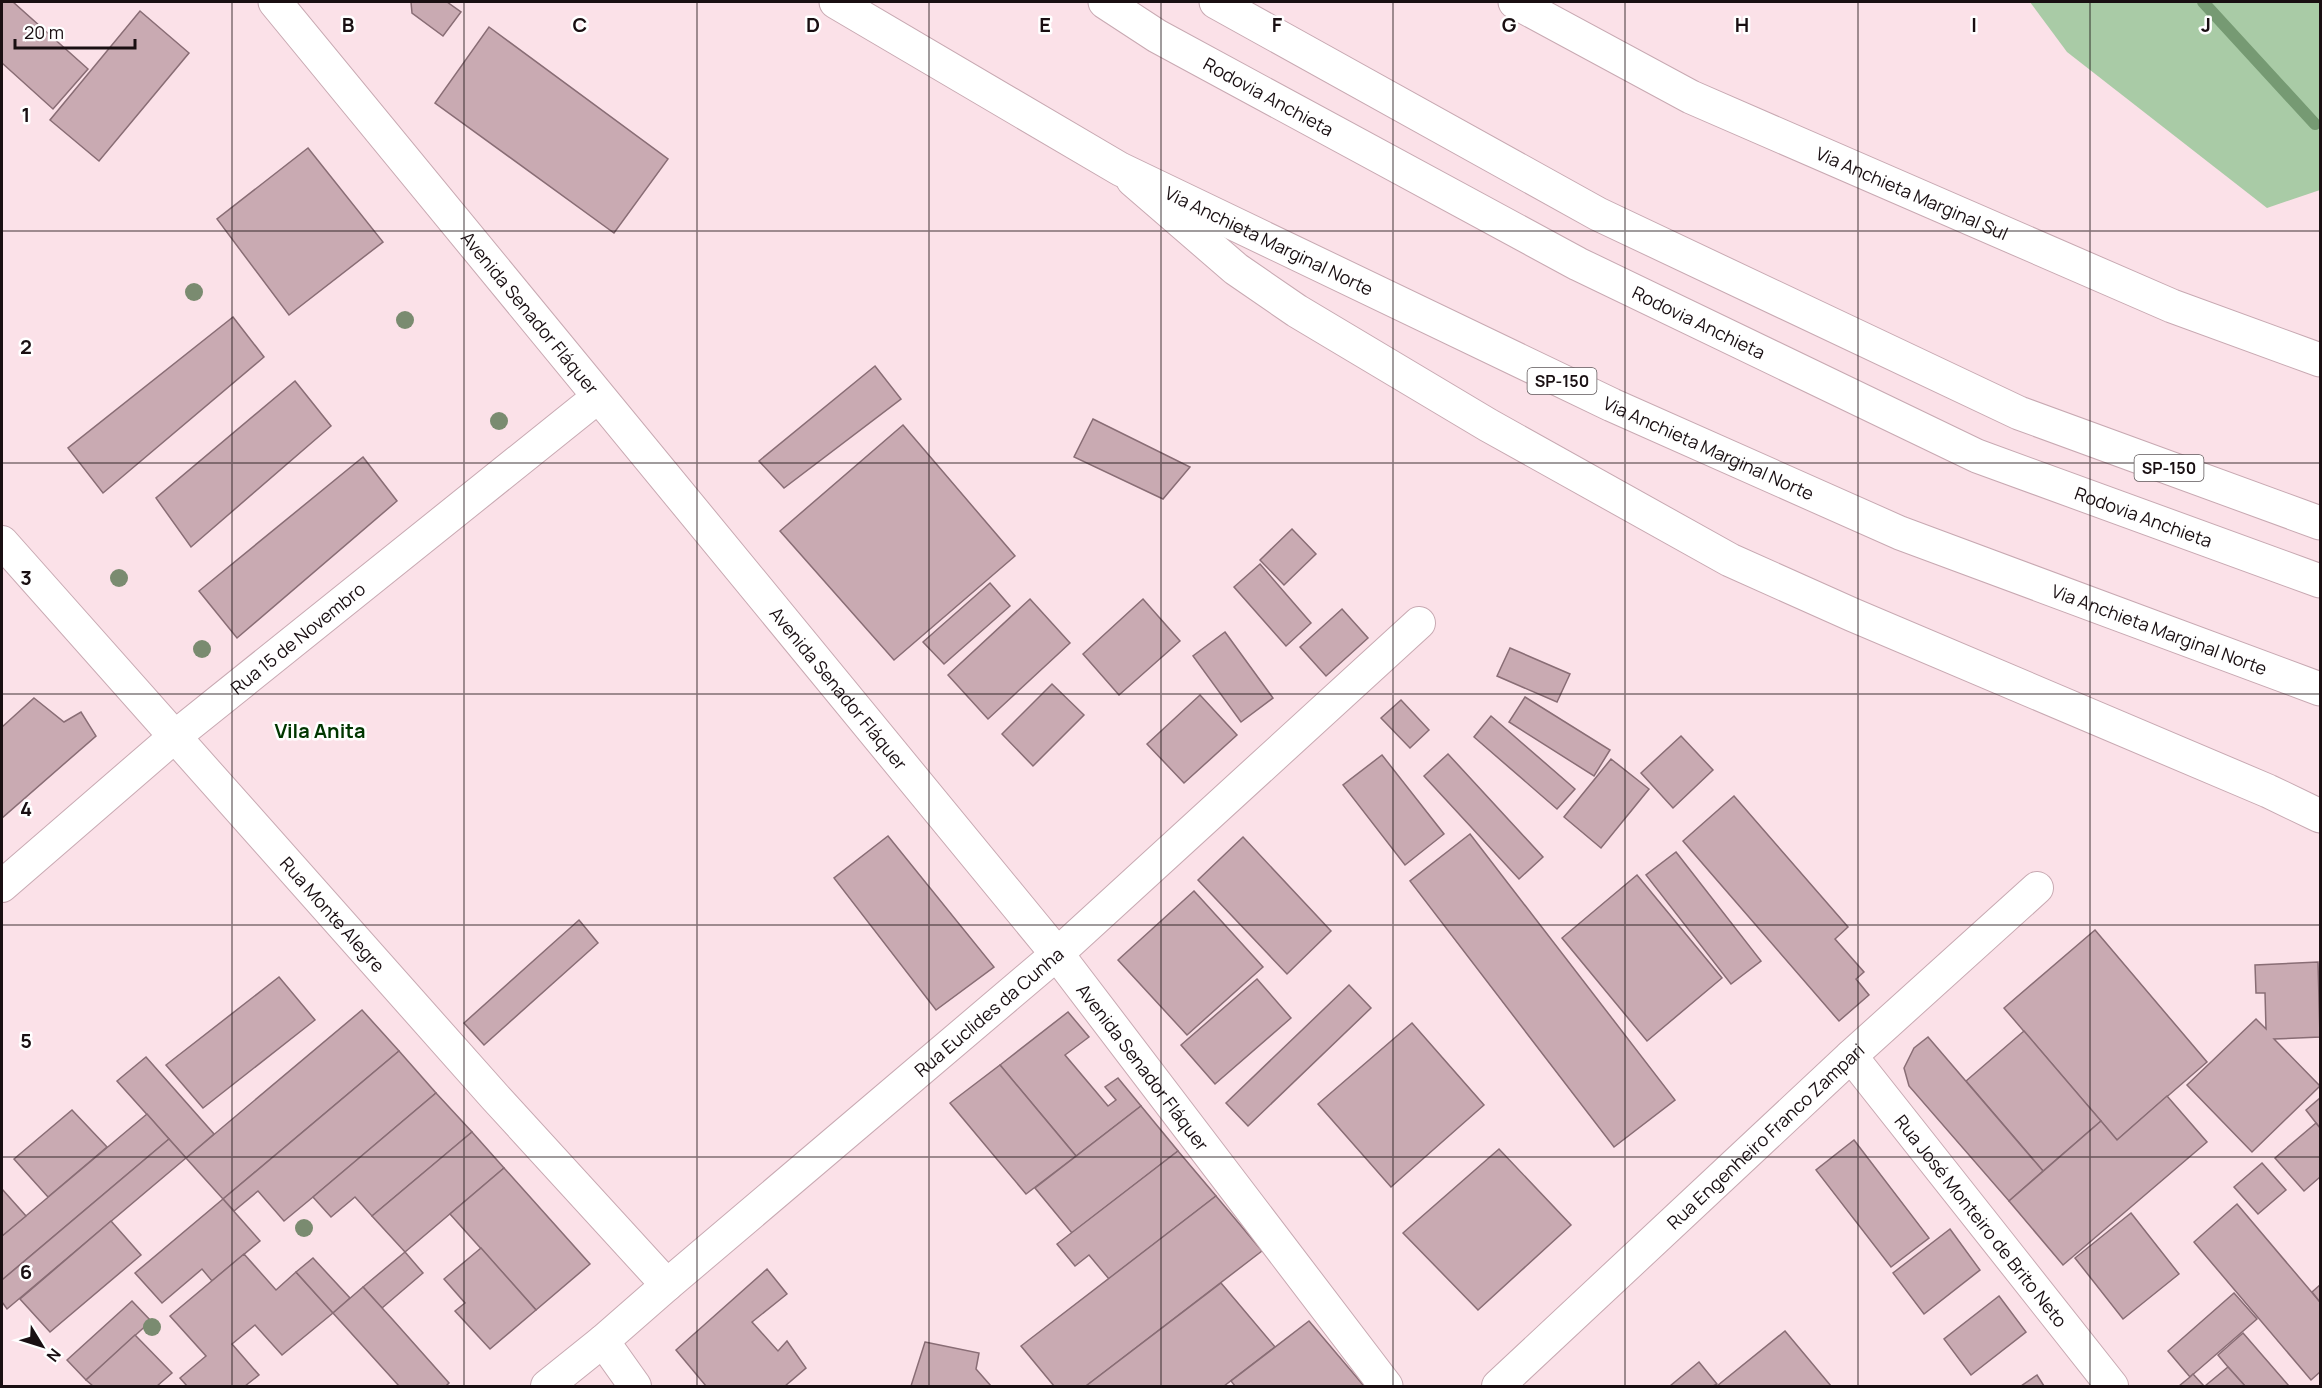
<svg xmlns="http://www.w3.org/2000/svg" width="2322" height="1388" font-family="Manrope,sans-serif">
<rect width="100%" height="100%" fill="#fbe1e8"/>
<polygon fill="#a9cba6" points="2030,2 2320,2 2320,190 2267,208 2067,52"/>
<g fill="none" stroke-linecap="round" stroke-linejoin="round">
<polyline stroke="#769a73" stroke-width="12" points="2203,2 2315,124"/>
</g>
<g fill="#c9aab2" stroke="#896d75" stroke-width="1.5">
<polygon points="2,2 13,2 88,69 53,109 2,63"/>
<polygon points="411,2 447,2 461,12 443,36 412,13"/>
<polygon points="140,11 189,53 99,161 50,120"/>
<polygon points="489,27 668,159 614,233 435,103"/>
<polygon points="308,148 383,242 289,315 217,219"/>
<polygon points="233,317 264,357 103,493 68,448"/>
<polygon points="875,366 901,399 784,488 759,461"/>
<polygon points="295,381 331,426 191,547 156,498"/>
<polygon points="1093,419 1190,467 1163,499 1074,457"/>
<polygon points="903,425 1015,556 894,660 780,531"/>
<polygon points="363,457 397,501 237,638 199,591"/>
<polygon points="1292,529 1316,554 1284,585 1260,560"/>
<polygon points="1260,564 1311,623 1286,646 1234,587"/>
<polygon points="990,583 1010,606 944,664 923,642"/>
<polygon points="1030,599 1070,643 988,719 948,675"/>
<polygon points="1143,599 1180,641 1119,695 1083,654"/>
<polygon points="1342,609 1368,638 1326,676 1300,647"/>
<polygon points="1225,632 1273,698 1241,722 1193,656"/>
<polygon points="1510,648 1570,674 1557,702 1497,676"/>
<polygon points="1052,684 1084,715 1033,766 1002,734"/>
<polygon points="1200,695 1237,735 1184,783 1147,744"/>
<polygon points="1525,697 1610,750 1594,776 1509,722"/>
<polygon points="34,698 64,722 81,712 96,736 2,818 2,727"/>
<polygon points="1401,700 1429,730 1410,748 1381,718"/>
<polygon points="1491,716 1575,789 1557,809 1474,737"/>
<polygon points="1681,736 1713,770 1673,808 1641,773"/>
<polygon points="1448,754 1543,857 1519,879 1424,776"/>
<polygon points="1382,755 1444,834 1405,865 1343,785"/>
<polygon points="1611,759 1649,789 1601,848 1564,817"/>
<polygon points="1734,796 1848,927 1835,939 1864,972 1856,979 1869,995 1839,1021 1683,841"/>
<polygon points="1470,834 1675,1100 1614,1147 1410,881"/>
<polygon points="888,836 994,967 936,1010 834,878"/>
<polygon points="1243,837 1331,931 1287,974 1198,880"/>
<polygon points="1676,852 1761,961 1731,984 1646,875"/>
<polygon points="1637,875 1722,978 1647,1041 1562,938"/>
<polygon points="1194,891 1263,967 1187,1035 1118,960"/>
<polygon points="579,920 598,943 484,1045 464,1023"/>
<polygon points="2095,930 2207,1062 2117,1140 2004,1008"/>
<polygon points="2318,962 2320,1037 2274,1039 2320,1086 2252,1152 2187,1085 2256,1019 2266,1029 2265,993 2256,993 2255,965"/>
<polygon points="279,977 315,1020 203,1108 166,1065"/>
<polygon points="1257,979 1291,1018 1215,1084 1181,1045"/>
<polygon points="1349,985 1371,1008 1248,1126 1226,1103"/>
<polygon points="362,1010 399,1051 223,1199 186,1158"/>
<polygon points="1068,1012 1089,1037 1065,1055 1108,1106 1116,1100 1105,1087 1118,1078 1141,1106 1076,1156 1000,1065"/>
<polygon points="1412,1023 1484,1105 1391,1187 1318,1104"/>
<polygon points="2024,1031 2101,1121 2043,1171 1966,1081"/>
<polygon points="1928,1037 2043,1171 2009,1201 1909,1086 1904,1068 1914,1048"/>
<polygon points="399,1051 436,1093 313,1197 284,1221 258,1191 234,1211 223,1199"/>
<polygon points="146,1057 214,1134 186,1158 117,1081"/>
<polygon points="1000,1065 1076,1156 1026,1194 950,1103"/>
<polygon points="436,1093 472,1132 372,1216 355,1197 331,1217 313,1197"/>
<polygon points="2167,1096 2207,1142 2063,1265 2009,1201 2101,1121 2117,1140"/>
<polygon points="2320,1098 2320,1128 2306,1110"/>
<polygon points="1141,1106 1178,1151 1072,1233 1035,1188"/>
<polygon points="72,1110 107,1147 48,1197 14,1159"/>
<polygon points="147,1114 169,1139 2,1280 2,1236"/>
<polygon points="2316,1123 2320,1128 2320,1177 2304,1191 2275,1158"/>
<polygon points="472,1132 504,1168 405,1252 372,1216"/>
<polygon points="169,1139 186,1158 7,1309 2,1302 2,1280"/>
<polygon points="1854,1140 1929,1238 1891,1267 1816,1170"/>
<polygon points="1499,1149 1571,1225 1478,1310 1403,1233"/>
<polygon points="1178,1151 1216,1196 1109,1279 1089,1255 1075,1266 1057,1244"/>
<polygon points="2262,1163 2286,1190 2258,1214 2234,1187"/>
<polygon points="504,1168 590,1264 536,1310 450,1214"/>
<polygon points="2,1189 26,1216 2,1236"/>
<polygon points="1216,1196 1262,1251 1086,1386 1054,1386 1021,1346"/>
<polygon points="223,1199 260,1241 212,1281 202,1269 162,1303 135,1273"/>
<polygon points="2237,1204 2320,1302 2320,1372 2311,1380 2194,1242"/>
<polygon points="2131,1213 2179,1274 2123,1319 2075,1258"/>
<polygon points="111,1221 141,1255 50,1332 20,1299"/>
<polygon points="1950,1229 1980,1270 1924,1314 1893,1273"/>
<polygon points="481,1248 536,1310 490,1349 455,1311 465,1303 444,1279"/>
<polygon points="405,1252 423,1273 382,1308 363,1287"/>
<polygon points="244,1254 276,1290 296,1272 333,1313 282,1355 255,1325 232,1344 259,1375 245,1386 187,1386 180,1378 206,1356 170,1316"/>
<polygon points="313,1258 350,1298 333,1313 296,1272"/>
<polygon points="767,1269 787,1294 752,1322 778,1351 787,1341 806,1368 785,1386 706,1386 676,1350"/>
<polygon points="1221,1283 1275,1347 1224,1386 1086,1386"/>
<polygon points="2320,1285 2320,1302 2312,1292"/>
<polygon points="363,1287 393,1320 449,1383 446,1386 399,1386 333,1313"/>
<polygon points="2234,1293 2257,1319 2190,1377 2168,1351"/>
<polygon points="1999,1296 2026,1332 1971,1375 1944,1339"/>
<polygon points="132,1301 151,1321 86,1380 67,1360"/>
<polygon points="1309,1321 1364,1386 1235,1386 1231,1381"/>
<polygon points="1785,1331 1831,1386 1717,1386"/>
<polygon points="2243,1333 2289,1386 2245,1386 2228,1367 2218,1355"/>
<polygon points="135,1335 172,1373 157,1386 93,1386 86,1380"/>
<polygon points="925,1342 979,1353 976,1369 991,1386 911,1386"/>
<polygon points="1699,1362 1717,1384 1713,1386 1670,1386"/>
<polygon points="2228,1367 2245,1386 2205,1386"/>
<polygon points="2193,1374 2204,1386 2179,1386 2190,1377"/>
<polygon points="2037,1375 2044,1386 2021,1386"/>
</g>
<g fill="none" stroke-linecap="round" stroke-linejoin="round">
<defs>
<g id="street">
<path id="s1" d="M2,542L495,1097L667,1285"/>
<path id="s2" d="M2,886L173,738L598,397"/>
<path id="s3" d="M1851,1056L2112,1386"/>
<polyline points="603,1341 635,1386"/>
<path id="s4" d="M547,1386L603,1341L667,1285L1057,954L1419,623"/>
<path id="s5" d="M1498,1386L1851,1056L2037,888"/>
</g>
<g id="secondary">
<path id="s6" d="M275,2L1057,954L1386,1386"/>
<polyline points="1133,180 1236,269 1297,311 1488,425 1730,560 1853,615 2268,791 2320,816"/>
</g>
<g id="highway">
<path id="s7" d="M836,2L1120,169L1612,405L1900,533L2320,689"/>
<path id="s8" d="M1105,2L1157,36L1578,264L1977,456L2320,581"/>
<polyline points="1216,2 1598,214 2019,413 2320,523"/>
<path id="s9" d="M1515,2L1691,97L2172,306L2320,360"/>
</g>
</defs>
<use href="#street" stroke="#c8a9b2" stroke-width="34"/>
<use href="#secondary" stroke="#c8a9b2" stroke-width="35"/>
<use href="#highway" stroke="#c8a9b2" stroke-width="35"/>
<use href="#street" stroke="#fff" stroke-width="32"/>
<use href="#secondary" stroke="#fff" stroke-width="33"/>
<use href="#highway" stroke="#fff" stroke-width="33"/>
</g>
<g fill="#7a8b70">
<circle cx="194" cy="292" r="9"/>
<circle cx="405" cy="320" r="9"/>
<circle cx="499" cy="421" r="9"/>
<circle cx="119" cy="578" r="9"/>
<circle cx="202" cy="649" r="9"/>
<circle cx="304" cy="1228" r="9"/>
<circle cx="152" cy="1327" r="9"/>
</g>
<path fill="none" stroke="#190f12" stroke-width="1.5" stroke-opacity="0.55" d="M232,2V1386M464,2V1386M697,2V1386M929,2V1386M1161,2V1386M1393,2V1386M1625,2V1386M1858,2V1386M2090,2V1386M2,231H2320M2,463H2320M2,694H2320M2,925H2320M2,1157H2320"/>
<g text-anchor="middle" dominant-baseline="central" stroke-width="5" stroke-linejoin="round" paint-order="stroke">
<g fill="#fff" stroke="#5e5759" stroke-width="1.5">
<rect x="1527.5" y="368" width="69" height="26" rx="4.5"/>
<rect x="2134.5" y="455" width="69" height="26" rx="4.5"/>
</g>
<g font-size="16" font-weight="bold" fill="#190f12">
<text x="1562" y="381">SP-150</text>
<text x="2169" y="468">SP-150</text>
</g>
<g font-size="18" fill="#190f12" stroke="#fff">
<text stroke="none"><textPath href="#s8" startOffset="189">Rodovia Anchieta</textPath></text>
<text stroke="none"><textPath href="#s9" startOffset="441">Via Anchieta Marginal Sul</textPath></text>
<text stroke="none"><textPath href="#s7" startOffset="495">Via Anchieta Marginal Norte</textPath></text>
<text stroke="none"><textPath href="#s6" startOffset="402">Avenida Senador Fláquer</textPath></text>
<text stroke="none"><textPath href="#s8" startOffset="675">Rodovia Anchieta</textPath></text>
<text stroke="none"><textPath href="#s7" startOffset="981">Via Anchieta Marginal Norte</textPath></text>
<text stroke="none"><textPath href="#s8" startOffset="1161">Rodovia Anchieta</textPath></text>
<text stroke="none"><textPath href="#s7" startOffset="1467">Via Anchieta Marginal Norte</textPath></text>
<text stroke="none"><textPath href="#s2" startOffset="386">Rua 15 de Novembro</textPath></text>
<text stroke="none"><textPath href="#s6" startOffset="888">Avenida Senador Fláquer</textPath></text>
<text stroke="none"><textPath href="#s1" startOffset="498">Rua Monte Alegre</textPath></text>
<text stroke="none"><textPath href="#s4" startOffset="579">Rua Euclides da Cunha</textPath></text>
<text stroke="none"><textPath href="#s6" startOffset="1374">Avenida Senador Fláquer</textPath></text>
<text stroke="none"><textPath href="#s5" startOffset="366">Rua Engenheiro Franco Zampari</textPath></text>
<text stroke="none"><textPath href="#s3" startOffset="210">Rua José Monteiro de Brito Neto</textPath></text>
</g>
<g font-size="20" font-weight="bold" fill="#003600" stroke="#fff">
<text x="320" y="730">Vila Anita</text>
</g>
</g>
<g font-size="20" text-anchor="middle" font-weight="bold" fill="#190f12" stroke="#fff" stroke-width="5" stroke-linejoin="round" paint-order="stroke">
<text x="348" y="32">B</text>
<text x="580" y="32">C</text>
<text x="813" y="32">D</text>
<text x="1045" y="32">E</text>
<text x="1277" y="32">F</text>
<text x="1509" y="32">G</text>
<text x="1742" y="32">H</text>
<text x="1974" y="32">I</text>
<text x="2206" y="32">J</text>
<text x="26" y="122">1</text>
<text x="26" y="354">2</text>
<text x="26" y="585">3</text>
<text x="26" y="816">4</text>
<text x="26" y="1048">5</text>
<text x="26" y="1279">6</text>
</g>
<rect width="2322" height="1388" fill="none" stroke="#190f12" stroke-width="6"/>
<g transform="translate(42 1346) rotate(128)" stroke="#ffffff" stroke-width="4.5" paint-order="stroke">
<path d="M0-4.5L10 22L0 15L-10 22Z" fill="#190f12"/>
<text y="-9" font-size="16" font-weight="bold" text-anchor="middle" fill="#190f12">N</text>
</g>
<path d="M15 39v9h120v-9" fill="none" stroke="#190f12" stroke-width="3"/>
<text x="24" y="39" font-size="18" fill="#190f12" stroke="#ffffff" stroke-width="4.5" paint-order="stroke">20 m</text>
</svg>
